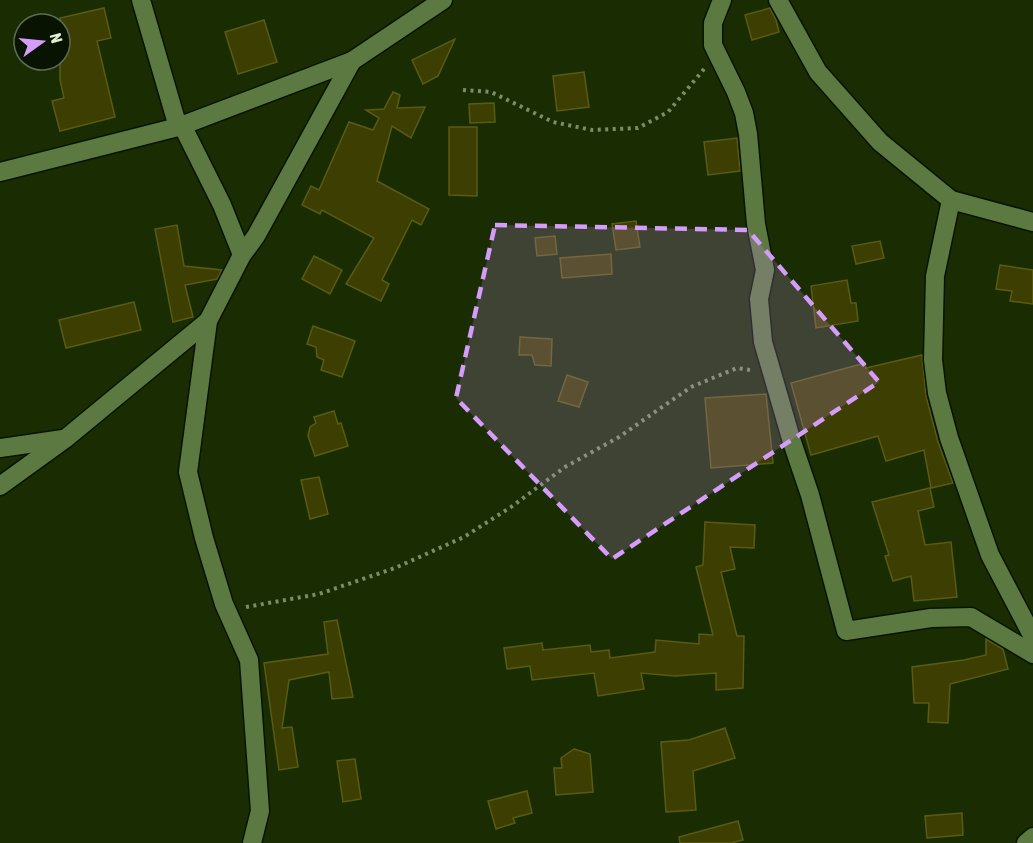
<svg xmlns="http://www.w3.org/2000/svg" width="1033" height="843" font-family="'Asap Condensed',sans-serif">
<rect width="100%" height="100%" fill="#1a2d02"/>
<g fill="#3d3e01" stroke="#595b15" stroke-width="1.5">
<polygon points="104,8 111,38 97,41 115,117 60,131 52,101 64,98 60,80 60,18"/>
<polygon points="770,8 776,20 779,32 752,40 745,15"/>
<polygon points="264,20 277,62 238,74 225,32"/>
<polygon points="455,39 438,76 423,84 412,60"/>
<polygon points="584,72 589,107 557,111 553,76"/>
<polygon points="393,92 400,95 397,108 425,107 411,138 392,126 377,181 429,209 421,225 412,220 382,280 389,284 381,301 346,284 374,238 322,210 320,214 302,205 311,186 319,190 349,122 373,130 379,118 366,110 384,109"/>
<polygon points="494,103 495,122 470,123 469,104"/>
<polygon points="449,127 477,127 477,196 449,195"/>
<polygon points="737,138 740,171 708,175 704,142"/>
<polygon points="636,221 640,247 616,250 612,224"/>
<polygon points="177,225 184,266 222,270 217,279 185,285 193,317 173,322 155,229"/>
<polygon points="555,236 557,254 537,256 535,238"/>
<polygon points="880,241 884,258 856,264 852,246"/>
<polygon points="611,254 612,274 562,278 560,258"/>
<polygon points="314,256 342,270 330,294 302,279"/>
<polygon points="1000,265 1033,270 1033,304 1010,301 1012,291 996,289"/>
<polygon points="847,280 851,303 856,303 858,321 816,328 811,286"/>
<polygon points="134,302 141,330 66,348 59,320"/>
<polygon points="313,326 355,341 342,377 321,370 324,360 317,357 316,347 307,344"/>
<polygon points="520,337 552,339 551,366 535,365 532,355 519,355"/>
<polygon points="922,355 926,396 938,442 953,483 931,488 924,450 886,461 878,436 811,455 791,383 865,363 866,368"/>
<polygon points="567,375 588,382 579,407 558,401"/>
<polygon points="766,394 773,463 711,468 705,398"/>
<polygon points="334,411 338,424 341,423 348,446 315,456 308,436 310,427 316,423 314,417"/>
<polygon points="319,477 328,514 310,519 301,480"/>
<polygon points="930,488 934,507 918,511 925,545 951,542 957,597 914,601 911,576 893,581 885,556 889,555 872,502"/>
<polygon points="705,522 755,525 754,548 730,547 735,569 721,572 737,636 744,636 743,688 716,690 716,673 675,676 641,673 644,689 598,696 594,673 532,680 530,666 507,669 504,648 542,643 543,650 590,645 591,652 609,650 610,658 655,652 656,640 699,644 699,634 713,635 696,567 703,565"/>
<polygon points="337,620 353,697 332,699 329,672 289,680 282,728 292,727 298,767 279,770 264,663 328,654 324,622"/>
<polygon points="986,639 1003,649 1008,669 950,684 948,723 928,722 929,703 914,703 912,667 964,660 986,655"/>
<polygon points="725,728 735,758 693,771 696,810 666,812 661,742 689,740"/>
<polygon points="574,749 590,754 593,792 556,795 554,768 562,768 561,758"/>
<polygon points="355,759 361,799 343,802 337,761"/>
<polygon points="527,791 532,813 513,818 515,823 496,829 488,801"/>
<polygon points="962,813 963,835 927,838 925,816"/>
<polygon points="738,821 743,840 731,843 680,843 679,837"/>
</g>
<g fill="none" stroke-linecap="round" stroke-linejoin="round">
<defs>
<g id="minor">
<polyline points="141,0 178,127"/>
<polyline points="722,0 713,23 713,45 736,92 744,113 748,134 756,224 765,270 759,299 763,342 792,442 810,495 846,631 931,618 971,617 1033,654"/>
<polyline points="778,0 818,72 880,142 951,200 1033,222"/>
<polyline points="182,125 222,205 242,255"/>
<polyline points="0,172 178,127 352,61"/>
<polyline points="951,200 935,276 933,360 937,393 949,438 990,555 1033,637"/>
<polyline points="208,321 188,472 204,538 224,604 249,660 260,811 252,843"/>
<polyline points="0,448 63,439"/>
<polyline points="0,486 65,439 208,321 242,255 256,236 352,61 443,0"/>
<polyline points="1026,843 1033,837"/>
</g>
</defs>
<use href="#minor" stroke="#071400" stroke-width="21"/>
<g stroke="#7b8d68" stroke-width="4" stroke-dasharray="3 4.5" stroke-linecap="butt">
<polyline points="463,90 491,92 553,122 592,130 638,128 668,112 704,69"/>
<polyline points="246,607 319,594 395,568 464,537 511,507 565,467 619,437 691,387 737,368 750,370"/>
</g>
<use href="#minor" stroke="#5c7941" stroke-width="18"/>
</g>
<path fill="#d59cfb" fill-opacity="0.2" stroke="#d59cfb" stroke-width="4.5" stroke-dasharray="12 8" stroke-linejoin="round" d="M495,225L748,230L879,382L612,559L456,398Z"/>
<g transform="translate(42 42) rotate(75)"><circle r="28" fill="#091301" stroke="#5f6c55" stroke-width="1.5"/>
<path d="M0-4.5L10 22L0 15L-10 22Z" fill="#d59cfb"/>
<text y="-9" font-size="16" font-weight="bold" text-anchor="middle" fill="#e1f2d3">N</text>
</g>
</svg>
